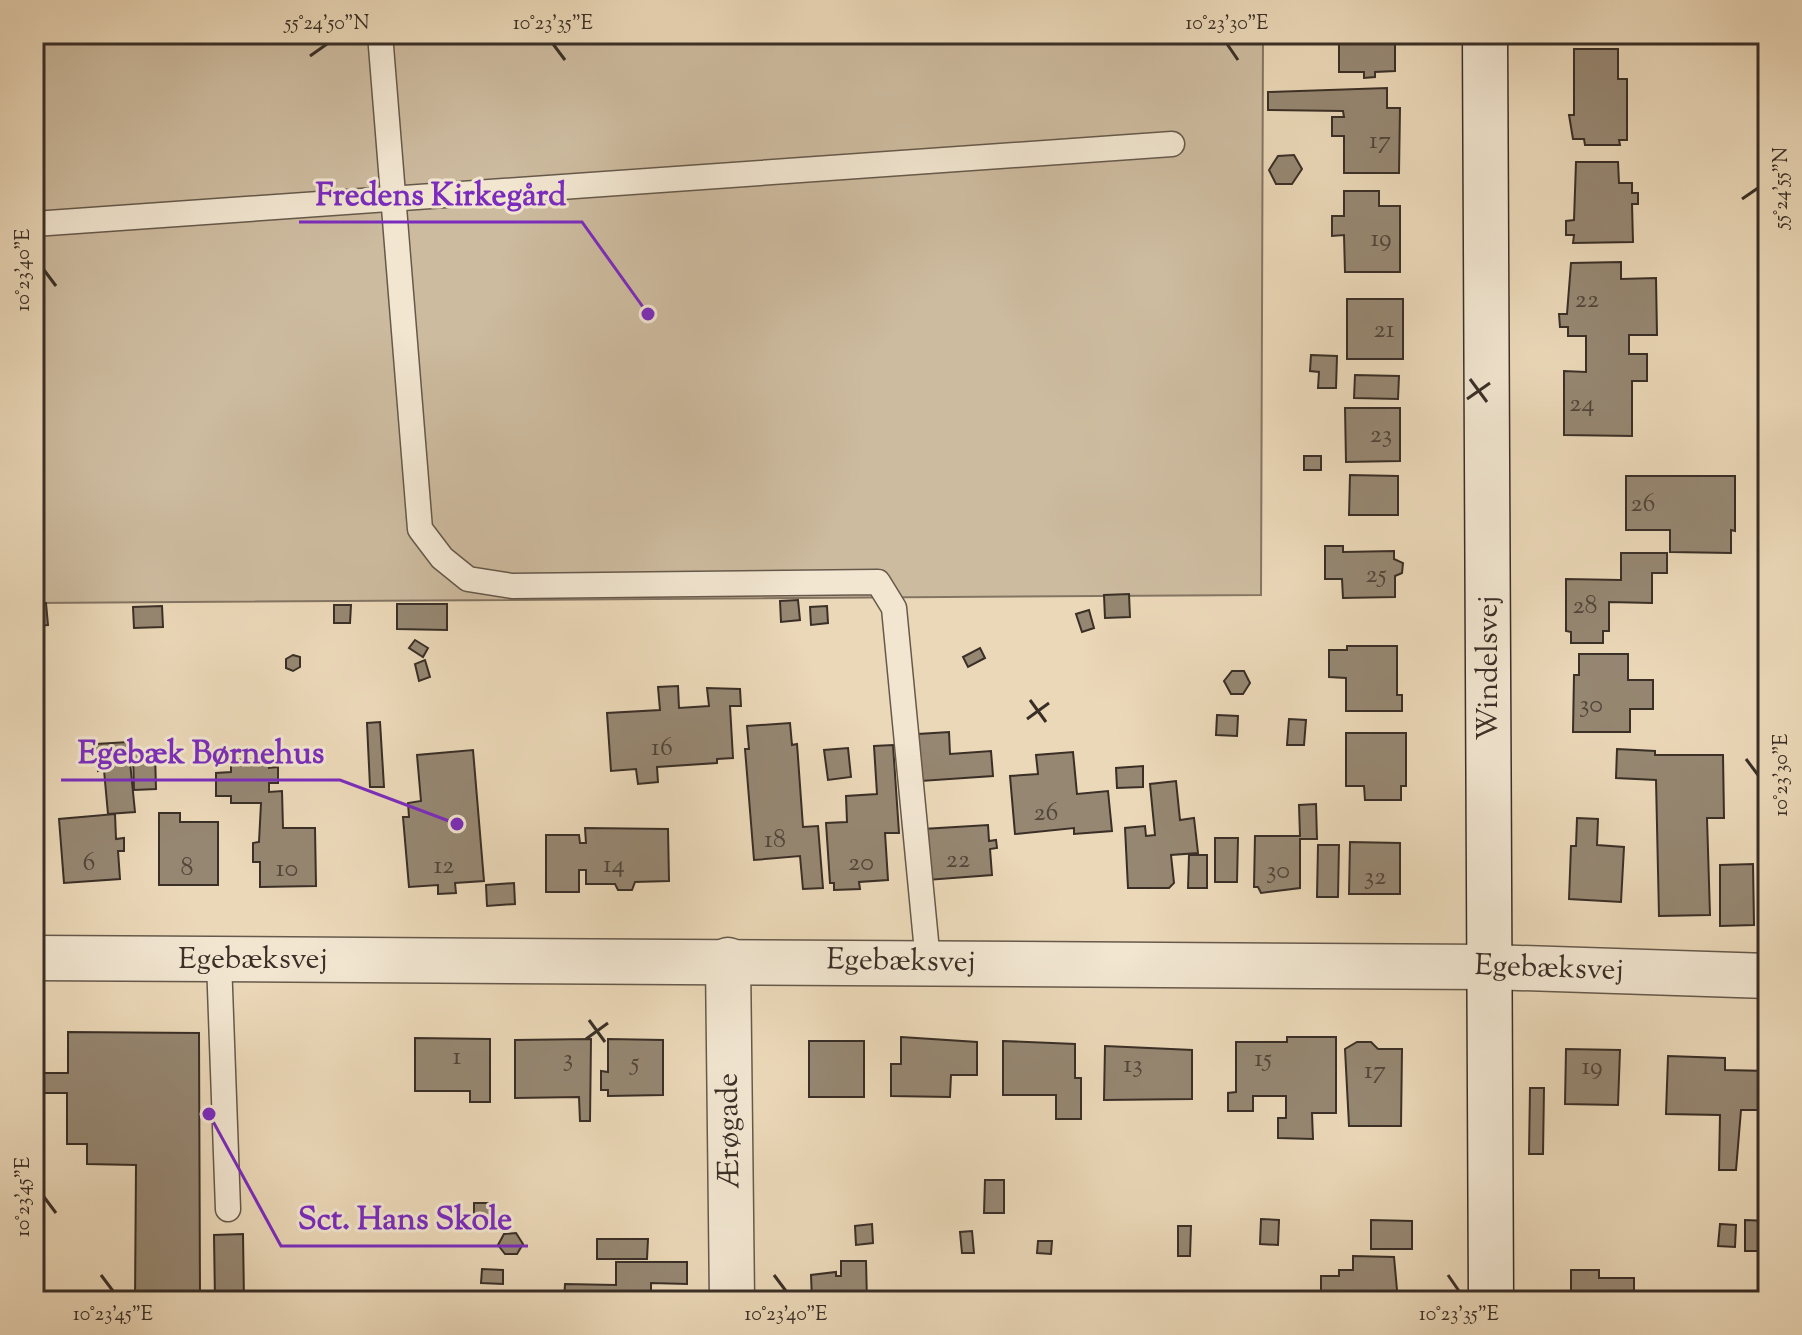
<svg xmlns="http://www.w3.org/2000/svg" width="1802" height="1335" font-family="'Sorts Mill Goudy',serif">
<rect width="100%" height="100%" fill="#ebd8b8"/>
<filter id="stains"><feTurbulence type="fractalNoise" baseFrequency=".0025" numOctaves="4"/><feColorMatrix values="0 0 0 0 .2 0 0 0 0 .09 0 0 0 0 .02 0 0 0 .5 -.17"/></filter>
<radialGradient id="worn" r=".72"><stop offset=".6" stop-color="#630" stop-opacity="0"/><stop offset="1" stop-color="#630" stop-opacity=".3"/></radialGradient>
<polygon fill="#cdbb9f" stroke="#847563" stroke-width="2" points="34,34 1263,34 1261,595 34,603"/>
<g fill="#968772" stroke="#3a2f27" stroke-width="2">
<polygon points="1339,34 1395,34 1395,71 1375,72 1375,77 1364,78 1364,72 1339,72"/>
<polygon points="1574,49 1618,49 1618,79 1627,79 1627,140 1619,140 1620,145 1585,145 1584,139 1573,139 1569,115 1574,115"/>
<polygon points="1387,88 1387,108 1400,108 1399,173 1344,173 1344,136 1332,136 1332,117 1344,117 1343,111 1268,110 1268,92"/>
<polygon points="1294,155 1302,169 1292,184 1276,184 1269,170 1278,156"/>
<polygon points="1576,162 1618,162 1619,183 1632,183 1632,193 1638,193 1638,204 1632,204 1633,242 1573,243 1574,235 1566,235 1566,221 1574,220"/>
<polygon points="1344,191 1379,191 1379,206 1400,206 1400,272 1345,272 1344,235 1332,236 1332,216 1344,216"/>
<polygon points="1621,262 1621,279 1656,278 1657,335 1629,335 1629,354 1647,354 1647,381 1632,381 1632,436 1564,435 1564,371 1586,372 1586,336 1568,336 1568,327 1560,327 1559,314 1567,314 1571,263"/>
<rect x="1347" y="299" width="56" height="60"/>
<polygon points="1311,355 1337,356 1336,388 1318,388 1319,372 1310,371"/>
<polygon points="1355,375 1399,376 1398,399 1354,398"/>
<polygon points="1345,408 1400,408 1400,461 1346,462"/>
<rect x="1304" y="456" width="17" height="14"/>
<polygon points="1350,475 1398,476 1398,515 1349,515"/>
<polygon points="1626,476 1735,476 1735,531 1731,530 1731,553 1670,552 1670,530 1626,530"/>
<polygon points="1325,546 1343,546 1343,552 1394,551 1394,559 1403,563 1402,573 1395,576 1395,597 1343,598 1342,579 1325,579"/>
<polygon points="1621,553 1667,553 1667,573 1652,573 1652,603 1609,602 1609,631 1603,631 1603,643 1571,643 1571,632 1566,631 1566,579 1621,580"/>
<polygon points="1129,594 1130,617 1105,618 1104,595"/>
<polygon points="798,600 800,620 781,622 780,601"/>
<polygon points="46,603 48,625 34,626 34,604"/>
<polygon points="397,604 447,604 447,630 397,629"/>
<polygon points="334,605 351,605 350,623 334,623"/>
<polygon points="162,606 163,627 134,628 133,607"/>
<polygon points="827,606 828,623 811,625 810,607"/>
<polygon points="1089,610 1094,628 1082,632 1076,614"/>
<polygon points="415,640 428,648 423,657 409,648"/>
<polygon points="1347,646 1397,646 1397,695 1402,695 1402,711 1346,711 1346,678 1329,677 1329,650 1347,650"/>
<polygon points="980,648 985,658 968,667 963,657"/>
<polygon points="1579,654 1628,654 1628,680 1653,680 1653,709 1630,709 1630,732 1573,732 1574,675 1579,675"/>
<polygon points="293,655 300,657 300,667 293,671 286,668 286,659"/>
<polygon points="425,660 430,677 419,681 415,664"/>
<polygon points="1232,671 1244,671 1250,683 1243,694 1231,694 1224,681"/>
<polygon points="678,686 679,708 709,706 707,688 740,689 741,706 730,706 733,758 717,759 717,763 657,767 658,782 638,784 636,769 611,771 607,713 660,710 658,687"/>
<polygon points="1217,715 1238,716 1237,736 1216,735"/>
<polygon points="1289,719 1306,720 1304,745 1287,745"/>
<polygon points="380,722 384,787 370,787 367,723"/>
<polygon points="790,723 792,745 797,744 803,827 818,826 823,888 803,889 800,856 754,860 745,749 749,749 747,726"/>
<polygon points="949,732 950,754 991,751 993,776 921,781 918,734"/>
<polygon points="1346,733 1406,733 1406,786 1401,786 1401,800 1365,800 1364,786 1346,786"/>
<polygon points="128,742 135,812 108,814 104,770 98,771 96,744"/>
<polygon points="893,745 899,833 885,833 888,880 859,882 860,889 834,890 834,883 830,883 826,823 847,822 846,796 877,794 874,746"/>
<polygon points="848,748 851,777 828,780 824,750"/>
<polygon points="1617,749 1655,751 1655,755 1723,755 1724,818 1707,818 1710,915 1659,916 1656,780 1616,778"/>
<polygon points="473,750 484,881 455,883 456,893 438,894 438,885 409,887 403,817 409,817 408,803 421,801 417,755"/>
<polygon points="155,752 156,789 134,790 133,753"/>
<polygon points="1073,752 1077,794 1108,791 1112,831 1074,834 1074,828 1015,834 1010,776 1038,774 1036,755"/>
<polygon points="269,759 269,768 278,767 278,783 269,783 269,792 282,791 283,828 315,828 316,886 260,887 260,862 253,862 253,843 259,842 261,803 231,803 231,796 216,796 216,773 231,772 231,760"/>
<polygon points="1143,766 1143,787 1117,788 1116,768"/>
<polygon points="1176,781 1180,820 1194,818 1198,853 1171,855 1174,883 1169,888 1128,888 1125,828 1145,826 1146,836 1155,835 1150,784"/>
<polygon points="1316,804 1317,839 1300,839 1300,888 1261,893 1258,887 1254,887 1255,836 1300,836 1299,805"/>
<polygon points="159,813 180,813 180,822 218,822 218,885 159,885"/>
<polygon points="115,814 116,839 124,838 124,851 118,851 120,879 64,883 59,819"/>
<polygon points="1577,818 1598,819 1597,845 1624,847 1621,902 1569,899 1571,846 1576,846"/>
<polygon points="988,825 989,841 996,840 997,848 990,849 992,875 927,880 923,829"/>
<polygon points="34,827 43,827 42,879 34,879"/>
<polygon points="585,828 668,829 669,881 635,882 632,890 618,890 615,884 586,884 586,870 579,870 579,892 546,892 546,835 579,835 580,843 586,843"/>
<polygon points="1215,838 1238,838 1237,882 1215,882"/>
<polygon points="1350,842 1400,843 1400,894 1349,894"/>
<polygon points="1318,845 1339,845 1338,897 1317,897"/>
<polygon points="1189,855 1207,855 1207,888 1188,888"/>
<polygon points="1753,864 1754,925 1720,926 1720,865"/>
<polygon points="514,883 515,904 487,906 486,885"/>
<polygon points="34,1022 43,1022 43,1073 68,1073 68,1032 199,1033 200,1301 135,1301 136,1165 87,1164 87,1144 67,1144 67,1093 43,1093 42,1142 34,1142"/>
<polygon points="901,1037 977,1042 977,1075 951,1075 950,1097 891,1096 891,1064 901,1064"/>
<polygon points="1287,1037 1336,1037 1336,1113 1312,1113 1313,1139 1278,1138 1278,1118 1286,1118 1286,1096 1253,1096 1253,1111 1228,1111 1228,1093 1236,1092 1236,1042 1287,1042"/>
<polygon points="415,1038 490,1039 490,1102 470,1102 470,1091 415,1091"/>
<polygon points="591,1039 590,1121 580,1121 579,1097 515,1098 515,1040"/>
<polygon points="608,1039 663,1040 663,1095 608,1096 608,1090 601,1090 601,1071 608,1072"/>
<rect x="809" y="1041" width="55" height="56"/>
<polygon points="1003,1041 1075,1044 1075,1078 1081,1078 1081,1119 1056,1119 1056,1095 1003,1095"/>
<polygon points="1357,1042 1371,1042 1378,1049 1402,1049 1401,1126 1349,1126 1345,1049"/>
<polygon points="1105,1046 1192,1050 1192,1099 1104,1100"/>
<polygon points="1566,1049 1620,1050 1618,1105 1565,1104"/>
<polygon points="1668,1056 1725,1058 1725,1070 1768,1071 1768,1110 1741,1110 1736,1170 1719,1170 1720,1115 1666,1114"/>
<polygon points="1530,1088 1544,1088 1543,1154 1529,1154"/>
<polygon points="985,1180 1004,1180 1004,1213 984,1213"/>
<polygon points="474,1203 489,1203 489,1217 474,1218"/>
<polygon points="1261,1219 1279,1220 1278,1245 1260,1244"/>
<polygon points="1371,1220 1412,1221 1412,1249 1371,1249"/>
<polygon points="1745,1220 1768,1221 1768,1251 1745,1251"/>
<polygon points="872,1224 873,1243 856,1245 855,1226"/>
<polygon points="1720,1224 1736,1225 1735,1247 1718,1246"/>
<polygon points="1178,1226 1191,1226 1190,1256 1178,1256"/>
<polygon points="972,1231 974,1253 962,1253 960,1232"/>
<polygon points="516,1233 523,1244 517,1254 505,1254 498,1245 504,1234"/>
<polygon points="243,1234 244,1301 215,1301 214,1235"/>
<polygon points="597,1239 648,1239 647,1259 597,1259"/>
<polygon points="1038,1241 1052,1241 1051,1254 1037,1253"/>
<polygon points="1353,1256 1394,1257 1398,1301 1321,1301 1321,1276 1339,1276 1339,1270 1353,1270"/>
<polygon points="841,1261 866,1261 867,1301 812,1301 811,1275 836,1272 836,1276 841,1276"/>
<polygon points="616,1262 687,1262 687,1284 651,1283 651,1301 564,1301 565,1284 616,1285"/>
<polygon points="482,1269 503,1270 503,1284 481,1283"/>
<polygon points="1571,1270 1599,1270 1599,1278 1634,1278 1634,1301 1571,1301"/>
</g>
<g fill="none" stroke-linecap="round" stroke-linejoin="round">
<defs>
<g id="lane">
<polyline points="380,34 420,529 442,558 468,579 512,586 878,582 894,608 928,962"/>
<polyline points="34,224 1172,144"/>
<polyline points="219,961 228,1209"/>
</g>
<g id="street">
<polyline points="34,958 1490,967 1768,976"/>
<polyline points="728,960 732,1301"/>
</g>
<polyline id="secondary" points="1485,34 1491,1301"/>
</defs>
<use href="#lane" stroke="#66594b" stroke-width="27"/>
<use href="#street" stroke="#66594b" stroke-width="47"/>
<use href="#secondary" stroke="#3a2f27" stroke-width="47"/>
<use href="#lane" stroke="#f2e6d1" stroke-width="24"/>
<use href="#street" stroke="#f2e6d1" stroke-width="44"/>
<use href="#secondary" stroke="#f2e6d1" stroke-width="44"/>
</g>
<path fill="none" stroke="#3a2f27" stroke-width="3" d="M553,44L565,60M1227,44L1238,60M310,56L327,44M1742,199L1758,188M44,270L56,286M1470,379L1487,402M1467,399L1490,383M1030,700L1046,722M1027,719L1049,703M1746,759L1758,775M589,1020L605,1042M586,1039L608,1023M44,1197L56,1213M101,1275L113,1291M774,1275L786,1291M1448,1275L1459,1291"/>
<g text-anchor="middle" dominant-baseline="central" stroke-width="6" stroke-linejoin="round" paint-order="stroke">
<g font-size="26" fill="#51453a">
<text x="1380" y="141">17</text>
<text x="1381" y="239">19</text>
<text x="1587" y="300">22</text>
<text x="1384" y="330">21</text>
<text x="1582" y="404">24</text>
<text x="1381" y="435">23</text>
<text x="1643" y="504">26</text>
<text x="1376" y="575">25</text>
<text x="1585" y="606">28</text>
<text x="1591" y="705">30</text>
<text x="662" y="748">16</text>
<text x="1046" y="813">26</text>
<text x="775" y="840">18</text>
<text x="958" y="860">22</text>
<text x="89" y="863">6</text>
<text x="861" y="863">20</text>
<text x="614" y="865">14</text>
<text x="444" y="866">12</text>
<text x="187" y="868">8</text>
<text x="287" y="869">10</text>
<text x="1278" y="871">30</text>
<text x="1375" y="877">32</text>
<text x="457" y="1057">1</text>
<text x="568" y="1059">3</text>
<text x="1263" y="1059">15</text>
<text x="635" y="1063">5</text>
<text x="1133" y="1065">13</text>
<text x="1592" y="1067">19</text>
<text x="1375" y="1071">17</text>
</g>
<g font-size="30" fill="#3a2f27" stroke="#f2e6d1">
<text transform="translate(1489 668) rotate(-90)">Windelsvej</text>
<text x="253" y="960">Egebæksvej</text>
<text transform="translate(901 962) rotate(1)">Egebæksvej</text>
<text transform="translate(1549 969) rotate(2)">Egebæksvej</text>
<text transform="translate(730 1131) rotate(-91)">Ærøgade</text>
</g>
</g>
<path fill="none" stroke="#7b2cbf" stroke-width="3" d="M648 314L582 222H299M457 824L340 780H61M209 1114L281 1246H528"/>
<g fill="#7b2cbf" stroke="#f2e6d1" stroke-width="3">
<circle cx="648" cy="314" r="8"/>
<circle cx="457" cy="824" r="8"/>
<circle cx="209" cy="1114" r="8"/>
</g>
<g font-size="32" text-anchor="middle" font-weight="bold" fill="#7b2cbf" stroke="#f2e6d1" stroke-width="6" stroke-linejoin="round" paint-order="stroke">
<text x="441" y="205">Fredens Kirkegård</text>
<text x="201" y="763">Egebæk Børnehus</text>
<text x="405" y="1229">Sct. Hans Skole</text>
</g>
<rect width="1802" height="1335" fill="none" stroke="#ebd8b8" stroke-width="88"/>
<rect x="44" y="44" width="1714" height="1247" fill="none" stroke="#3a2f27" stroke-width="3"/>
<g font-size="20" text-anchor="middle" fill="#3a2f27">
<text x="327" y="29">55°24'50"N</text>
<text x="553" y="29">10°23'35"E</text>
<text x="1227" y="29">10°23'30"E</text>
<text transform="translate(1780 188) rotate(-90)" y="7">55°24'55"N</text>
<text transform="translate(22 270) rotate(-90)" y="7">10°23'40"E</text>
<text transform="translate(1780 775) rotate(-90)" y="7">10°23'30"E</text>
<text transform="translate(22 1197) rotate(-90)" y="7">10°23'45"E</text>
<text x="113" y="1320">10°23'45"E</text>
<text x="786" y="1320">10°23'40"E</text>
<text x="1459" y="1320">10°23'35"E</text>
</g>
<rect width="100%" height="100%" filter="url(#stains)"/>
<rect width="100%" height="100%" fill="url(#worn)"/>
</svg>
